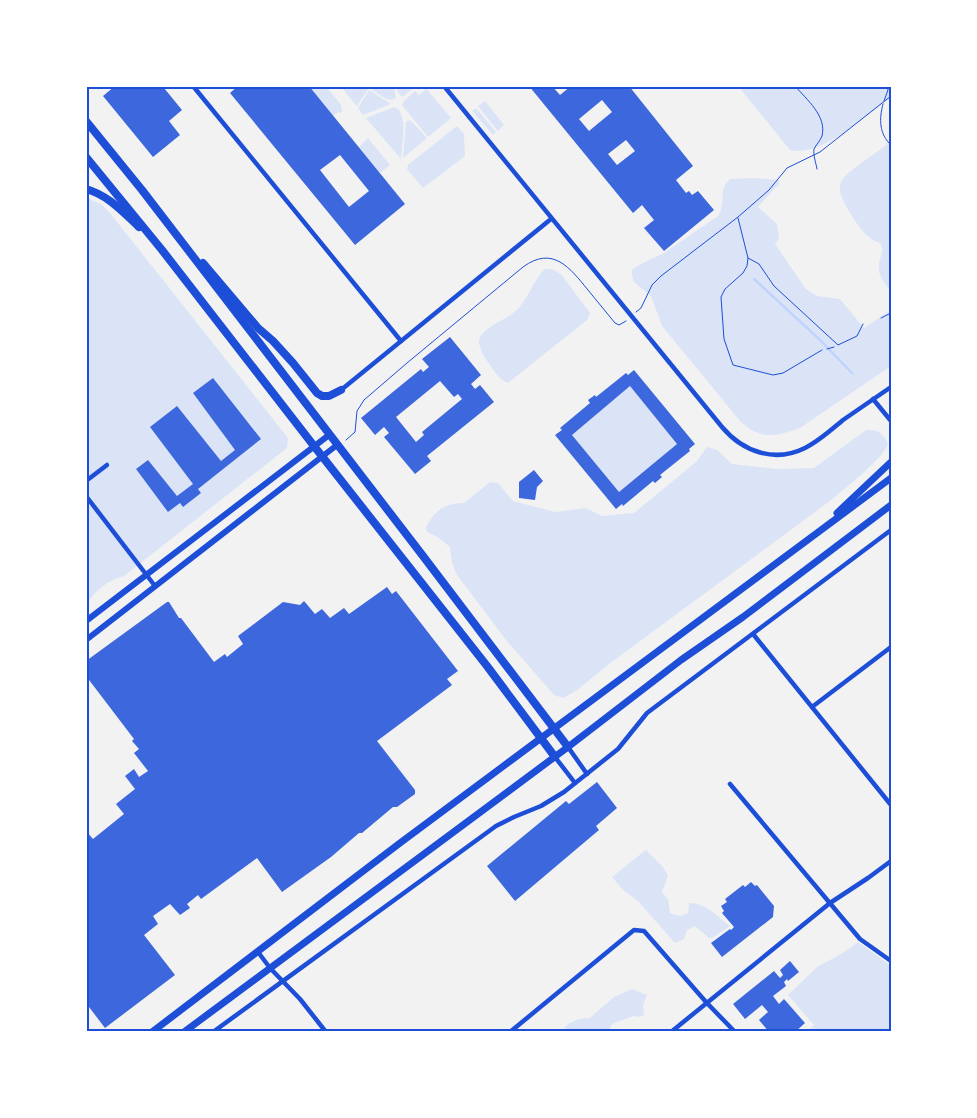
<svg xmlns="http://www.w3.org/2000/svg" width="977" height="1118" font-family="Helvetica,sans-serif">
<rect width="100%" height="100%" fill="#f2f2f2"/>
<g fill="#dbe4f7">
<polygon points="309,86 326,86 341,105 342,112 340,113 338,112 333,116"/>
<polygon points="340,86 364,86 368,89 357,106"/>
<path d="M372,86H394L396,98C388,104 378,93 371,89Z"/>
<polygon points="396,86 415,86 403,97 399,94"/>
<polygon points="424,86 451,118 428,137 402,105 404,101 415,91 419,95 426,89"/>
<path d="M738,86H891V98C865,115 822,158 790,150Z"/>
<polygon points="369,90 391,104 363,115 358,108"/>
<polygon points="485,101 504,125 498,131 478,106"/>
<path d="M394,107C409,111 402,146 401,159L366,118Z"/>
<polygon points="476,108 496,132 493,135 472,111"/>
<polygon points="410,120 427,138 403,158 406,122"/>
<polygon points="457,126 464,134 465,156 423,188 407,169 408,165"/>
<polygon points="368,138 390,165 380,173 359,147"/>
<path d="M891,141V292C887,286 880,278 879,271C877,260 886,252 880,243C867,239 859,227 852,216C847,208 838,194 840,184C843,172 881,151 891,141Z"/>
<path d="M753,178L779,180V184L758,207L777,224L779,238L775,244L806,289L817,296L840,299L864,328L891,310V366L800,428C775,437 760,440 740,421L662,326L651,296L634,282L632,275V270L637,266L664,253L718,216C726,204 718,189 730,179Z"/>
<path d="M86,198L101,204L110,213L288,438L287,448L124,576C106,581 97,590 86,604Z"/>
<path d="M545,269H552L561,274L590,313L587,320L508,383C498,379 494,370 487,361C484,356 480,349 479,343C477,330 505,320 513,313C516,311 519,308 521,305C529,295 537,275 545,269Z"/>
<polygon points="630,386 677,444 619,492 572,435"/>
<path d="M866,430C878,430 883,432 888,444C883,459 844,489 830,501L609,664L576,691L563,698L554,695L506,640L457,575L452,563L450,547L439,538L427,532L426,527C434,511 445,503 464,503L490,482L498,483L513,501L555,512L586,508L602,516L634,513L697,461L707,447L717,450L732,464L777,469L814,468Z"/>
<path d="M646,850L663,867L668,876L662,892L668,899L670,913L680,916L688,913L689,903C707,903 716,916 730,926L712,938H709L695,926L687,930L684,939L675,943L638,901L623,890L612,877Z"/>
<polygon points="858,942 891,966 891,1032 807,1032 814,1025 788,995 817,967 843,953"/>
<polygon points="632,989 647,995 643,1005 644,1015 638,1017 633,1016 612,1024 609,1032 568,1032 564,1028 568,1024 579,1019 590,1018 614,997"/>
</g>
<g fill="none" stroke-linecap="round" stroke-linejoin="round">
<polyline stroke="#bfd3fe" stroke-width="2.5" points="754,279 819,339 852,373"/>
</g>
<g fill="#3d67dc" fill-rule="evenodd">
<polygon points="115,86 156,86 157,88 166,86 164,88 182,110 169,121 180,135 153,157 103,96"/>
<path d="M238,86H309L405,204L355,245L230,93ZM340,155L369,191L349,207L320,170Z"/>
<path d="M529,86H552L560,95L571,86H629L693,166L676,180L686,193L689,191L692,195L698,191L714,210L664,251L644,228L654,220L642,205L633,213ZM602,100L612,112L589,131L579,119ZM626,140L635,151L617,165L608,154Z"/>
<path d="M450,337L481,375L471,384L475,389L480,385L494,402L427,456L431,461L415,474L384,437L389,433L384,427L375,435L361,418L421,369L423,372L429,367L422,359ZM440,381L454,397L458,394L462,399L422,432L424,435L416,442L396,417Z"/>
<path d="M634,370L695,444L689,449L690,451L660,475L662,477L655,483L653,481L623,506L622,504L616,509L555,435L562,430L560,428L590,403L588,400L595,395L596,397L626,373L628,375ZM630,386L677,444L619,492L572,435Z"/>
<polygon points="213,378 261,439 198,489 201,493 183,507 180,503 168,512 136,469 148,460 177,496 193,484 150,427 177,406 221,461 235,450 193,393"/>
<polygon points="534,470 543,481 537,487 535,500 519,498 519,482"/>
<polygon points="387,587 392,594 396,591 458,671 447,679 452,685 377,741 415,790 415,794 397,807 393,807 362,833 359,833 331,857 282,892 257,858 201,899 198,895 187,904 190,908 180,915 170,904 153,916 158,924 144,935 175,975 105,1028 86,1003 86,831 93,839 124,814 116,804 135,789 125,776 134,769 139,777 148,771 134,753 139,749 132,741 134,739 86,676 86,661 167,602 169,602 179,618 181,618 214,662 225,654 227,657 243,644 238,636 283,602 300,605 304,601 315,614 322,609 330,618 344,608 349,614"/>
<polygon points="597,782 617,808 596,826 599,830 515,901 487,866 566,801 569,804"/>
<polygon points="751,882 755,886 757,885 774,906 773,917 722,957 711,943 730,929 731,930 734,927 722,913 724,911 721,906 727,902 725,899 743,885 745,887"/>
<polygon points="790,961 799,972 788,981 787,979 784,982 786,986 773,996 779,1004 784,999 805,1023 795,1032 769,1032 759,1020 768,1012 762,1005 745,1019 733,1004 774,971 780,978 783,975 780,970"/>
</g>
<g fill="none" stroke-linecap="round" stroke-linejoin="round">
<g stroke="#1d4ed8" stroke-width="1">
<path d="M795,86C807,100 827,116 822,136C820,141 816,145 814,149C813,155 816,163 817,169"/>
<polyline points="884,101 888,90 887,86"/>
<path d="M883,104C879,119 879,134 891,145"/>
<polyline points="738,218 748,258 747,266 743,273 725,289 721,297 724,339 733,365 773,375 783,373 822,350"/>
<polyline points="748,258 759,264 774,286 838,345 857,336 863,324"/>
<polyline points="636,312 641,308 652,285 661,276 738,217 769,190 787,168 820,152 891,96"/>
<polyline points="881,318 891,313"/>
<polyline points="827,349 834,347"/>
<path d="M346,440L355,432L357,411L364,400L407,363L523,267C553,245 570,268 588,290C597,301 606,312 615,323L619,325L626,321"/>
</g>
<g stroke="#1d4ed8" stroke-width="4.5">
<polyline points="193,86 401,341"/>
<path d="M444,86L722,427C743,452 775,463 805,448C819,441 831,430 843,420C859,409 875,398 891,387"/>
<polyline points="341,390 551,219"/>
<polyline points="873,399 891,421"/>
<polyline points="86,481 107,465"/>
<polyline points="86,496 155,586"/>
<polyline points="753,634 891,805"/>
<polyline points="812,707 891,647"/>
<polyline points="568,747 587,774"/>
<polyline points="555,757 575,783"/>
<polyline points="730,784 860,939 891,961"/>
<polyline points="258,952 270,968 300,999 326,1032"/>
<polyline points="213,1032 496,826 514,817 541,806 564,792 618,749 647,713 891,530"/>
<polyline points="510,1032 634,930 644,931 706,1002 735,1032"/>
<polyline points="671,1032 830,903 868,878 891,861"/>
</g>
<g stroke="#1d4ed8" stroke-width="6">
<polyline points="86,621 329,435"/>
<polyline points="86,640 337,445"/>
</g>
<g stroke="#1d4ed8" stroke-width="7">
<polyline points="837,513 891,462"/>
<polyline points="152,1032 400,843 891,478"/>
<polyline points="184,1032 568,747 681,660 743,617 891,505"/>
</g>
<g stroke="#1d4ed8" stroke-width="8">
<polyline points="86,121 142,190 423,556 568,747"/>
<polyline points="86,157 162,250 314,446 487,666 555,757"/>
<path d="M86,189C108,195 123,212 139,227"/>
<polyline points="203,263 258,328 273,341 293,363 317,393 322,396 329,396 341,390"/>
</g>
</g>
<rect width="977" height="1118" fill="none" stroke="#ffffff" stroke-width="175"/>
<rect x="88" y="88" width="802" height="942" fill="none" stroke="#1d4ed8" stroke-width="2"/>
</svg>
